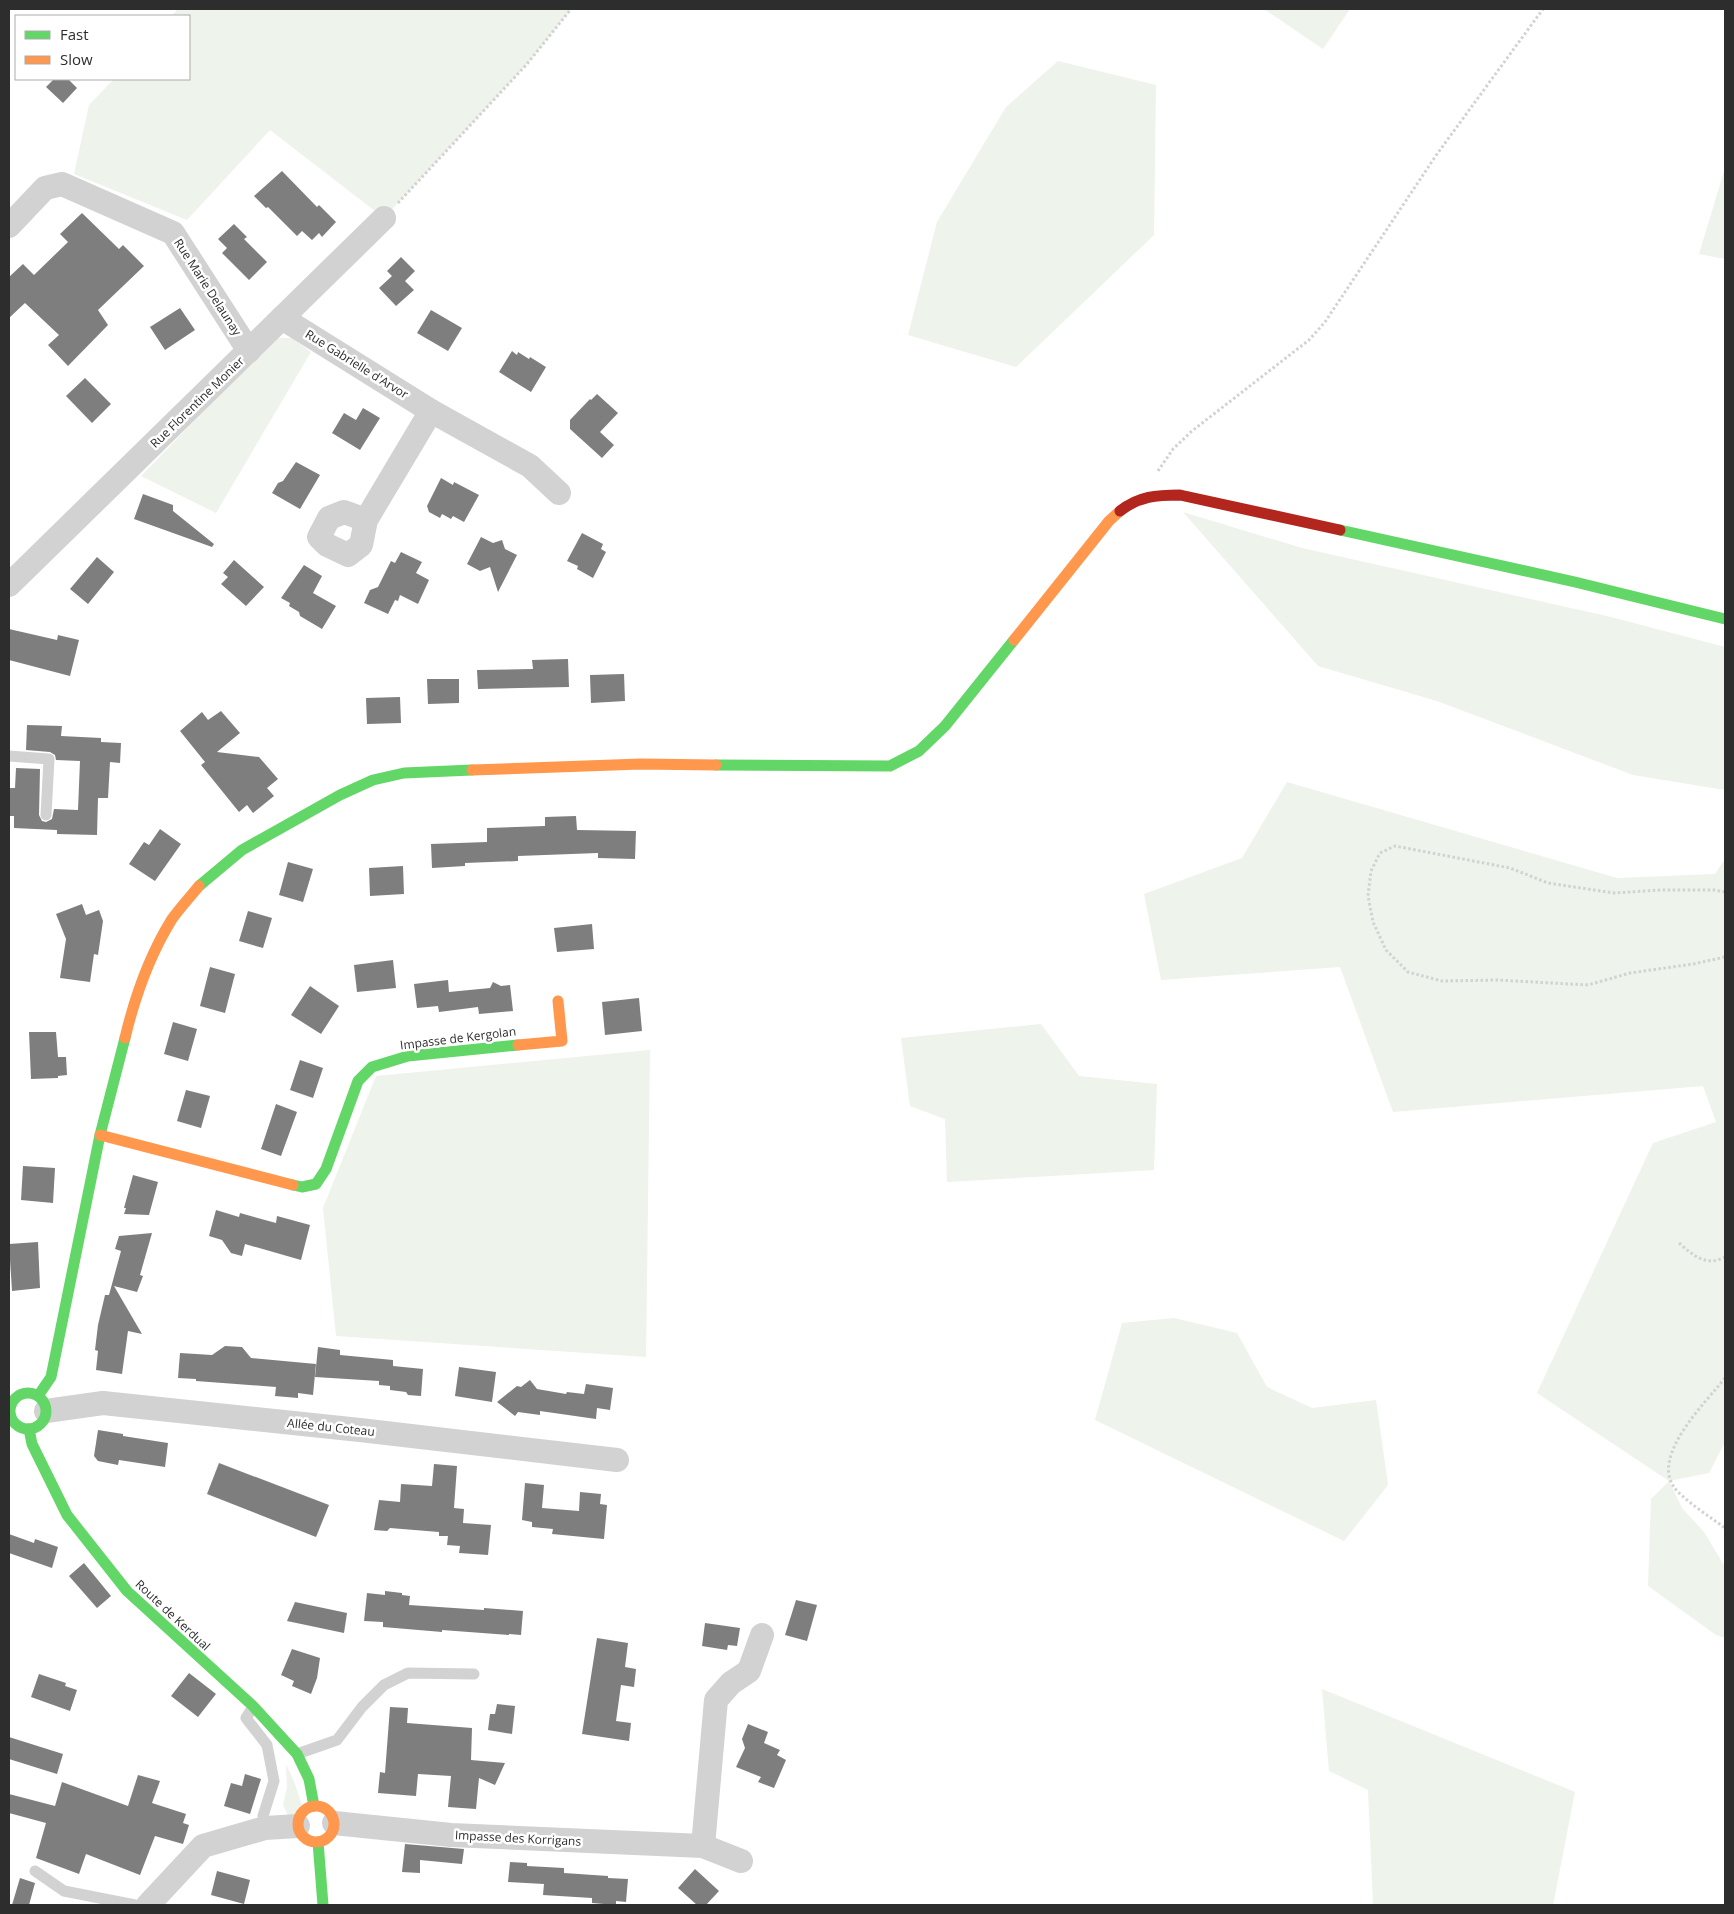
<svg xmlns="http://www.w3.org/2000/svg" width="1734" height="1914" font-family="'Open Sans',sans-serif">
<rect width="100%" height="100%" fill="#fff"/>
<g fill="#eef3eb">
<polygon points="178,9 571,9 527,64 384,218 270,130 187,220 74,174 89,105 114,79 189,79 189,16 171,16"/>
<polygon points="1264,9 1350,9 1323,49"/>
<polygon points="1058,61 1156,85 1154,235 1016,367 908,335 937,222 1006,107"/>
<polygon points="1725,168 1725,259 1699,254"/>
<polygon points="274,338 292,338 311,352 216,513 141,476"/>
<polygon points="1183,512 1302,548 1611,617 1725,647 1725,790 1633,775 1437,701 1318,666"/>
<polygon points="1287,782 1617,878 1715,874 1725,859 1725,1442 1709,1473 1669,1481 1682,1508 1704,1532 1725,1567 1725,1638 1716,1635 1648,1586 1651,1499 1669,1481 1537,1393 1653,1143 1716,1122 1703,1086 1393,1112 1340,967 1161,980 1144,894 1242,858"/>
<polygon points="1041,1024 1079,1076 1157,1084 1154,1170 947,1182 945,1119 910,1106 901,1038"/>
<polygon points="650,1050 646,1357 336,1336 323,1208 376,1076"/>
<polygon points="1174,1318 1237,1333 1267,1387 1312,1408 1376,1400 1388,1485 1344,1541 1095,1420 1122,1323"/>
<polygon points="1322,1689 1575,1792 1553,1905 1373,1905 1368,1790 1329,1771"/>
<polygon points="286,1764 295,1784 305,1814 288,1815 283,1805 287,1788"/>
</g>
<g fill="#7e7e7e">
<polygon points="54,79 68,79 77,88 63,103 46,87"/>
<polygon points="282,171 317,207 319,205 336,222 322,237 319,233 312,240 302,231 297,236 268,207 266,208 254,196"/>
<polygon points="82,213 119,249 123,245 144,266 98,310 108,325 68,366 48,345 59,335 25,303 9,318 9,277 23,264 34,275 68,242 60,234"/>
<polygon points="234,224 247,237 244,239 267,262 249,280 222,253 227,248 218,239"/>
<polygon points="401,257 415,271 405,281 414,290 396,306 379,288 392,276 387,271"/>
<polygon points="180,308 195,330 165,350 150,327"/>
<polygon points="431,310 462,328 448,351 417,333"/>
<polygon points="512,351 517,355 518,352 529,359 530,357 546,367 531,392 499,372"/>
<polygon points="85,378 111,404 92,423 66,396"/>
<polygon points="597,394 618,413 600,432 614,445 602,458 570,429 570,420 590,399 591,400"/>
<polygon points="363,408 380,418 360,450 332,433 344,413 356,420"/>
<polygon points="296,462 320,475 300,509 272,493 278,483 283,481"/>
<polygon points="441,478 453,485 454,482 479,495 464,522 453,516 451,519 442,514 440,518 429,512 427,506"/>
<polygon points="143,494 173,505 173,511 214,544 212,547 134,519"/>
<polygon points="582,533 603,544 601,549 606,552 593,578 577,569 578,566 567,561"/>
<polygon points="481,537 493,543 502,540 505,549 517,555 498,592 490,567 480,571 467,564"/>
<polygon points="401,552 422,562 416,573 429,580 418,604 400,595 398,601 395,600 388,614 364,603 370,590 378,587 391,561 395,563"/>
<polygon points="97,557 114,572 88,604 70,589"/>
<polygon points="234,560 264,587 246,606 221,584 228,577 223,573"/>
<polygon points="304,565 322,576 313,593 336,606 322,629 300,616 299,612 289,606 290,603 281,598"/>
<polygon points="9,629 57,640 58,635 79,640 70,676 9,660"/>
<polygon points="568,659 569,687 478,689 477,670 533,669 532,660"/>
<polygon points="624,674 625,701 591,703 590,675"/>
<polygon points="427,679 459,679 459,703 428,704"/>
<polygon points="400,697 401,723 367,724 366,698"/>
<polygon points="221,711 240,733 217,752 259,757 278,779 267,788 274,796 253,813 247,805 239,812 201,765 205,762 180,731 202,712 208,720"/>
<polygon points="27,725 62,726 61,736 101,738 101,742 121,743 120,763 110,762 108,798 98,798 97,835 57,834 57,830 14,828 14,816 9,816 9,788 15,788 16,768 40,769 39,815 42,821 46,822 52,819 54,809 78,810 80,761 56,760 55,755 50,752 26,750"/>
<polygon points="576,816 577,830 636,831 635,859 598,858 598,853 518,856 518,861 465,863 465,866 432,868 431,844 487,842 487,828 545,826 545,817"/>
<polygon points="160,829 181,844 155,881 129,864 144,842 149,845"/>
<polygon points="288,862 313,869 303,902 279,895"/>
<polygon points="403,866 404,894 370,896 369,868"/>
<polygon points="82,904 86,915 99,910 103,921 98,955 94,954 90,982 60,978 66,939 56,914"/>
<polygon points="248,911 272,918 263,948 239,941"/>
<polygon points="592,924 594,949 557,952 554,928"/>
<polygon points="393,960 396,988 357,992 354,965"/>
<polygon points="210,967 235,974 225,1013 200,1006"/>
<polygon points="448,980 449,992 490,988 493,982 501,986 510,985 513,1011 479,1014 478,1007 439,1012 438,1006 417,1008 414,984"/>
<polygon points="310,986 339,1006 321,1034 291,1015"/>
<polygon points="639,998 642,1031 605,1035 602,1002"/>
<polygon points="173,1022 197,1029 188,1061 164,1054"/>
<polygon points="29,1032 56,1032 58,1057 66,1057 67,1075 58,1076 58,1078 31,1079"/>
<polygon points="300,1060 323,1068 313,1098 290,1090"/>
<polygon points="186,1090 210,1096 201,1128 177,1121"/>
<polygon points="276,1104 297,1112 281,1156 261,1149"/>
<polygon points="23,1166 55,1168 53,1203 21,1200"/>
<polygon points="133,1175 158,1182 149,1215 124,1214 126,1208 124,1208"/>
<polygon points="216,1210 239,1217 240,1213 276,1223 277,1216 310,1225 301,1260 245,1244 242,1256 231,1253 222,1240 209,1236"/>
<polygon points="152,1233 140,1275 143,1276 137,1292 114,1286 142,1334 128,1331 122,1374 96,1370 98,1351 95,1350 98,1325 105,1295 109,1295 121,1251 115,1249 119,1236"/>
<polygon points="38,1242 40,1288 12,1291 9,1244"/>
<polygon points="225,1346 242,1347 251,1358 316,1364 313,1395 298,1393 298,1398 275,1396 276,1387 196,1381 196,1379 178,1378 180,1353 212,1355"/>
<polygon points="318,1347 340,1350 340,1355 393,1360 393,1366 423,1369 421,1396 408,1395 406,1392 390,1390 390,1386 379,1385 379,1381 315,1377"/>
<polygon points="459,1367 496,1372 492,1402 455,1396"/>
<polygon points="530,1380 537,1389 566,1394 567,1392 584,1394 586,1384 613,1388 610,1410 597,1408 596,1419 540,1411 540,1415 518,1412 515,1416 497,1402 517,1386 521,1387"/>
<polygon points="98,1430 123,1434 123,1436 168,1443 165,1467 119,1460 118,1465 98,1461 94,1456"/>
<polygon points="219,1463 329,1505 316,1537 207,1494"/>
<polygon points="434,1464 457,1466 454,1508 464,1509 463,1523 491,1525 488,1555 459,1553 460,1546 447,1545 448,1536 439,1536 439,1532 390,1528 387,1531 374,1530 379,1500 400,1502 401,1484 432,1486"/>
<polygon points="525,1483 544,1485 542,1508 579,1511 580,1492 601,1494 600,1504 607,1505 604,1539 552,1534 553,1529 532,1527 532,1522 522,1520"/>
<polygon points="9,1534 34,1543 35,1539 58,1547 52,1568 9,1553"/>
<polygon points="84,1563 111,1596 97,1608 69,1576"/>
<polygon points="385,1591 402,1593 402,1595 410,1596 409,1605 484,1610 484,1608 523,1611 521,1635 509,1634 509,1635 442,1630 442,1632 383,1627 383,1622 364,1621 367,1593 385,1595"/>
<polygon points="796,1600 817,1605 807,1641 785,1635"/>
<polygon points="295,1602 347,1613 344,1633 287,1621"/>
<polygon points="705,1623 740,1628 737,1646 728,1645 727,1650 702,1646"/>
<polygon points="597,1638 628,1643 625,1667 636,1669 634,1687 621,1685 616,1721 631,1723 629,1741 582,1734"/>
<polygon points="292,1649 320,1658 317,1678 311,1694 292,1686 294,1681 281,1675"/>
<polygon points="189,1673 216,1694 198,1717 171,1696"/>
<polygon points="39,1674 66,1683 65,1686 77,1690 70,1711 31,1697"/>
<polygon points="497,1704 515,1706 512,1734 488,1730 490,1714 495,1714"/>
<polygon points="390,1707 408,1708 407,1723 472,1728 471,1760 505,1763 495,1785 479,1778 476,1809 448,1807 451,1776 418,1774 416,1796 378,1793 380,1772 385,1773"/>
<polygon points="748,1724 768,1732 764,1743 780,1750 777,1755 786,1760 774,1788 758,1782 761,1777 736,1767 745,1748 742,1739"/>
<polygon points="9,1737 63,1754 57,1774 9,1759"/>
<polygon points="245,1774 261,1779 250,1814 224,1806 231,1783 242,1786"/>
<polygon points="138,1775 160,1781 152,1803 186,1814 183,1823 189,1825 183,1844 155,1836 140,1875 86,1854 79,1874 36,1858 46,1823 9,1813 9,1794 55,1806 62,1782 128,1806"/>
<polygon points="405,1844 464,1849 462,1864 420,1860 420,1873 402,1872"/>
<polygon points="510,1862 527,1863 527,1866 564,1868 564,1873 608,1876 608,1878 628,1879 626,1902 616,1901 616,1905 592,1903 592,1898 543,1895 544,1884 508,1882"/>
<polygon points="695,1869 719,1891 706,1905 697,1905 678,1888"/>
<polygon points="217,1871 250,1880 244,1904 211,1895"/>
<polygon points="20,1878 35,1883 29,1905 12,1905"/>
</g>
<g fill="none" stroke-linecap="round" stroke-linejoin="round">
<g stroke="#d2d2d2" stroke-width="3" stroke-dasharray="2.5 2.5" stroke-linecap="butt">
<polyline points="398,203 527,64 571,9"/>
<polyline points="1158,471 1173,449 1192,431 1309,340 1325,322 1437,154 1543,9"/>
<polyline points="1725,892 1714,890 1661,890 1614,893 1548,883 1510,868 1395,846 1380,853 1371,871 1368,896 1373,922 1386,950 1408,972 1442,981 1497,980 1588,985 1630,973 1693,964 1725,957"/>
<path d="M1679,1243C1694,1256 1706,1267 1725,1257"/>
<path d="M1725,1378C1707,1401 1651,1455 1674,1487C1681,1498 1713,1519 1725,1528"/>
</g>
<g stroke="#d2d2d2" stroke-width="11">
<polyline points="9,756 49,759 46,815"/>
<polyline points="251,1710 246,1718 267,1745 274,1781 263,1816 265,1828"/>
<polyline points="297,1754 337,1740 362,1707 384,1685 408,1673 474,1674"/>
<polyline points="35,1871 64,1891 135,1905"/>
</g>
<g stroke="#d2d2d2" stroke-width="24">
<polyline points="9,226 45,188 62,184 173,233 249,351"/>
<polyline points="282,318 431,411 530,466 559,493"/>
<polyline points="366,520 361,545 348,555 327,545 319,537 329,518 344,512 366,520 431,411"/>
<polyline points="9,585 384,218"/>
<polyline points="46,1411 103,1403 360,1430 617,1460"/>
<polyline points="334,1823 451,1835 703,1846 741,1861"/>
<polyline points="703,1846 716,1700 731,1683 749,1671 762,1635"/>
<polyline points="148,1905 203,1846 265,1828 298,1826"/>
</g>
<g stroke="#63d668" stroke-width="11">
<polyline points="1340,530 1575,582 1725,619"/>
<polyline points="716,765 890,766 919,751 945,726 1014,640"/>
<polyline points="199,886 242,850 340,795 373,780 404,773 472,770"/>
<polyline points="293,1185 302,1187 316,1184 326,1169 358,1081 372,1067 408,1056 518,1045"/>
<circle cx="28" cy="1411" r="18"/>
<polyline points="38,1396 51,1377 100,1135 125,1038"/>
<polyline points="29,1429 32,1444 67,1515 127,1591 253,1706 297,1754 309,1779 314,1806"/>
<polyline points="318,1842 323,1905"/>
</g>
<g stroke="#ff974d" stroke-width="11">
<polyline points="1014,640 1109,521 1120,511"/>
<polyline points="472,770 641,764 716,765"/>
<path d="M125,1038C135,996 149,956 172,919C180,908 190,897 199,886"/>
<polyline points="518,1045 562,1041 558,1001"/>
<polyline points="100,1135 293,1185"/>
<circle cx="316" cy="1824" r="18"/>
</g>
<path stroke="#b3261e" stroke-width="11" d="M1120,511C1139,496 1157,495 1180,495L1340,530"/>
</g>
<g text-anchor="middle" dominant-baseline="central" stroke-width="5" stroke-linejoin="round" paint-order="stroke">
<g font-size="12" fill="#2d2d2d" stroke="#fff">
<text transform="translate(208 287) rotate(57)">Rue Marie Delaunay</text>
<text transform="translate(357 364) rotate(32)">Rue Gabrielle d'Arvor</text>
<text transform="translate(197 402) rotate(-44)">Rue Florentine Monier</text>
<text transform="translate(458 1038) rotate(-7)">Impasse de Kergolan</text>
<text transform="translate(331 1427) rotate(6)">Allée du Coteau</text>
<text transform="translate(173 1615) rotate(43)">Route de Kerdual</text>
<text transform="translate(518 1838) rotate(3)">Impasse des Korrigans</text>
</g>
</g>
<rect width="1734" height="1914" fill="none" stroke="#2d2d2d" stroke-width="20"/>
<rect x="15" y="15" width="175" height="65" fill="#ffffff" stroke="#ababab"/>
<rect x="25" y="31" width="25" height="8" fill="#63d668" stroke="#ababab"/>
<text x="60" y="40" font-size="15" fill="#2d2d2d">Fast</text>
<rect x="25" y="56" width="25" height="8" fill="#ff974d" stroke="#ababab"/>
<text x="60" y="65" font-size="15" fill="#2d2d2d">Slow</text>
</svg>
